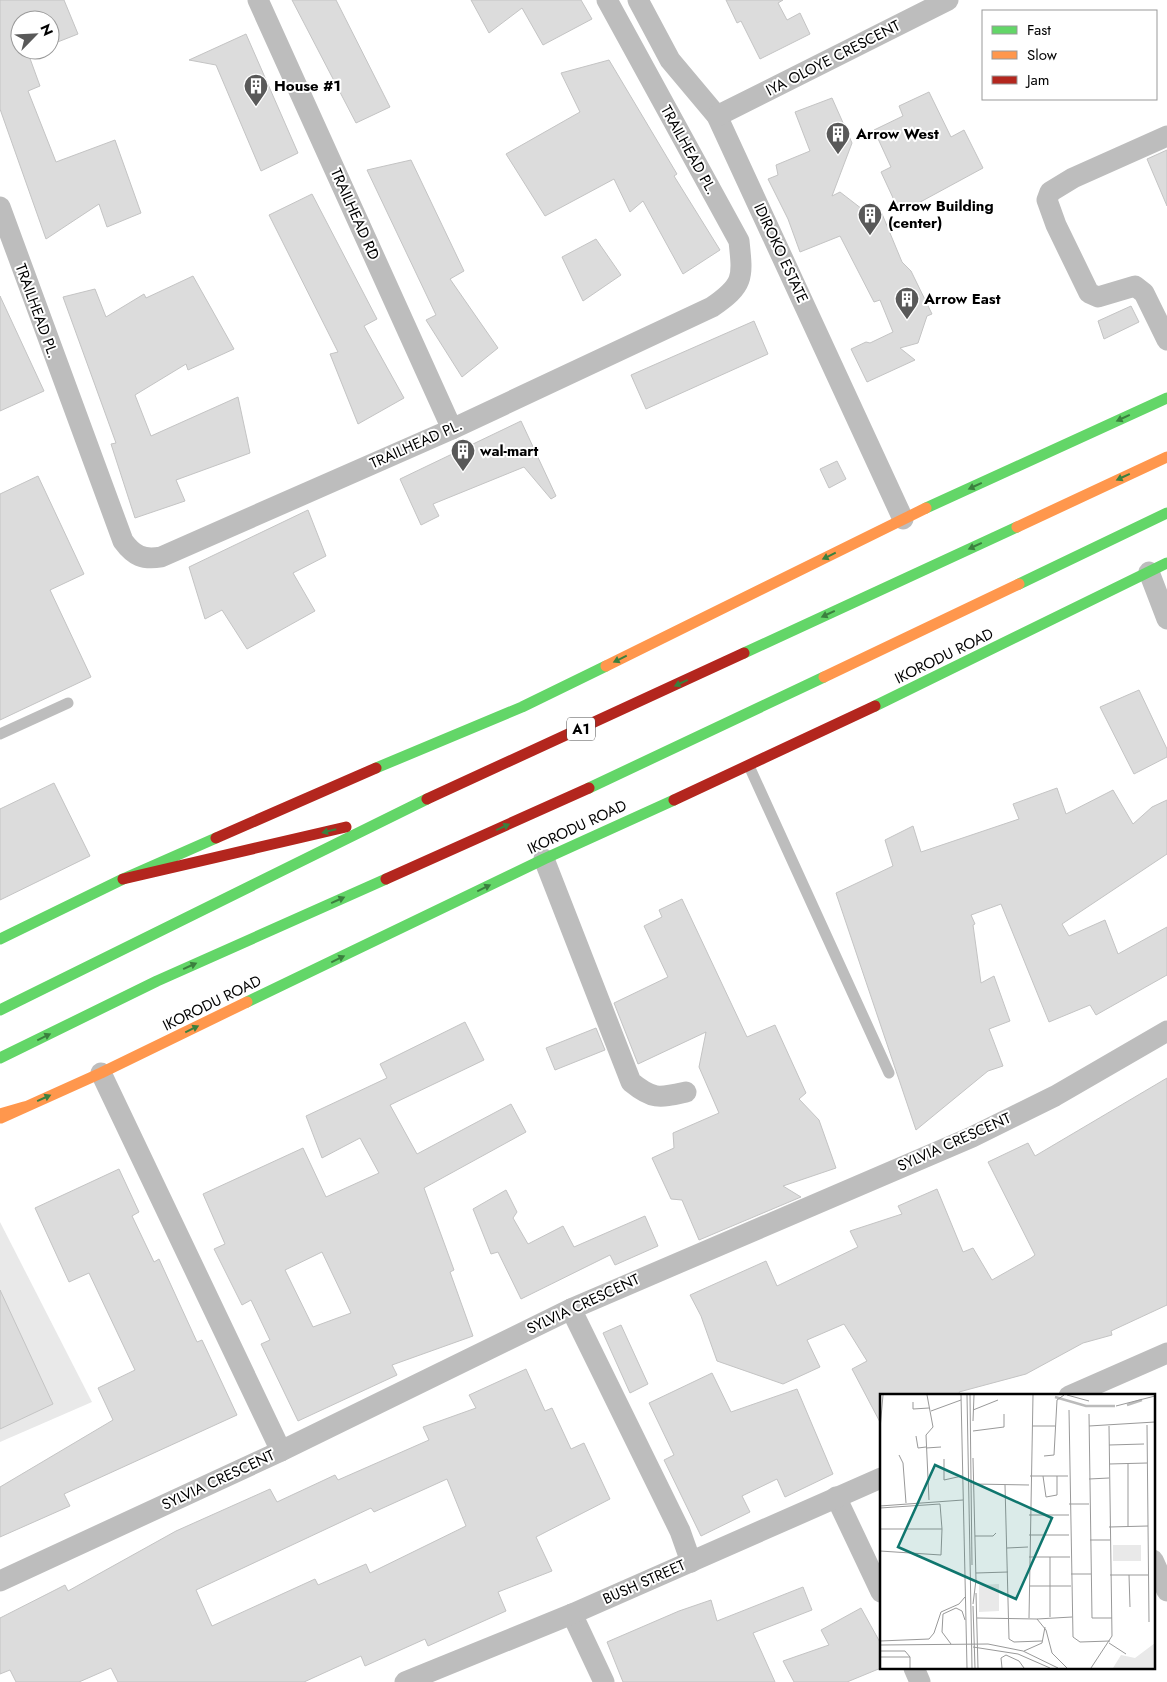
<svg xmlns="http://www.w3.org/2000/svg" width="1167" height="1682" font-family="Jost,sans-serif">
<rect width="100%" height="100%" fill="#fff"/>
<polygon fill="#e9e9e9" points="0,1222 92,1402 0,1442"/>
<g fill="#dcdcdc" stroke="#c4c4c4" fill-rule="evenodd">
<polygon points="0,0 64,0 78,34 50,45 50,20 20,20 20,50 36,50 28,53 40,86 28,91 56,162 115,140 141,213 107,227 99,204 46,239 0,109"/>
<polygon points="292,0 336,0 390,107 356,123"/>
<polygon points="471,0 581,0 592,19 543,45 522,8 489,33"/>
<polygon points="726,0 783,0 778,3 787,20 800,13 810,34 760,59 741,21 737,23"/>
<polygon points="246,34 298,153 261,171 216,65 189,60"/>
<polygon points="609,60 677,174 674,176 720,250 683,274 643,201 630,212 614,179 545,216 506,154 580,112 561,73"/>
<polygon points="929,92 951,137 964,130 983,168 900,213 881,172 891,167 874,130 903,116 899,106"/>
<polygon points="832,98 852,143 832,196 840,192 862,209 880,209 902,262 911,271 932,314 927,316 918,343 900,348 915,360 867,382 851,349 866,342 870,343 893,332 880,300 874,302 840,236 800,252 788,219 768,179 778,175 776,165 810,151 795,112"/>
<polygon points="1167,150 1167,206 1147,159"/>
<polygon points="411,160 464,271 450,279 498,348 462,377 426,320 436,315 367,170"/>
<polygon points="312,194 377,319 364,326 404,398 358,424 330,354 338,352 269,215"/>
<polygon points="596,239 621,275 583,301 562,257"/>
<polygon points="193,276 234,349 188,370 186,364 135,395 151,436 238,397 250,453 176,480 185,501 135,518 111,444 116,443 63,297 95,289 106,317 144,294 146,298"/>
<polygon points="0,296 44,391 0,411"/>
<polygon points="1131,306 1139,322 1104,339 1098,321"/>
<polygon points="754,321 768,354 646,409 631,375"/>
<polygon points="521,421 556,496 551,499 524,467 433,504 439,516 421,525 400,479"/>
<polygon points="837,461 846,479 829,488 820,469"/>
<polygon points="38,476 84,574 50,590 91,677 0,720 0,494"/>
<polygon points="308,510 326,556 293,573 315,611 247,649 222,610 205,619 189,567"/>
<polygon points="1139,690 1167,749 1167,757 1134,774 1100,707"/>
<polygon points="54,783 90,856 0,900 0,809"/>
<polygon points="1057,788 1066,814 1113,790 1133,824 1152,807 1167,800 1167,854 1062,924 1069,936 1105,920 1118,954 1167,927 1167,975 1096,1015 1090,1005 1049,1022 1001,904 971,915 975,924 973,925 981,983 994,976 1010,1021 989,1029 1003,1066 988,1071 916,1130 836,893 893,866 885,840 913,826 921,852 1019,819 1013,804"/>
<polygon points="682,899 747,1037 775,1025 806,1093 799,1099 819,1120 836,1168 783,1186 801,1197 699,1240 682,1200 671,1199 652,1158 674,1148 673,1133 719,1113 699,1067 706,1032 638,1064 614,1003 668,977 644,926 662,917 659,910"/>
<path d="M465,1022L484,1060L390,1105L417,1154L511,1104L526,1132L424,1188L454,1270L450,1272L473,1336L392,1365L397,1375L298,1421L261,1344L270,1340L251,1300L242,1305L214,1249L225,1244L203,1194L303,1148L326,1197L379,1173L360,1138L322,1158L306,1116L387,1078L380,1064ZM322,1252L351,1313L313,1327L285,1270Z"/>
<polygon points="596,1028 605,1050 555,1070 546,1048"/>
<polygon points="1167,1078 1167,1305 1111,1331 1112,1335 1083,1343 1026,1374 959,1392 961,1396 881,1396 881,1424 852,1369 867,1361 844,1324 807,1340 820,1367 783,1384 717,1361 701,1316 690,1295 766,1261 777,1286 858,1247 850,1231 902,1214 898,1206 937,1189 963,1252 973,1248 992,1280 1031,1258 1035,1255 988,1162 1028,1143 1035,1156"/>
<polygon points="119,1169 139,1212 132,1216 154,1262 159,1259 197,1342 202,1340 237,1415 64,1494 70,1506 0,1537 0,1487 113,1420 98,1388 135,1370 89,1273 69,1282 35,1208"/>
<polygon points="506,1190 517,1212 513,1218 528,1244 563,1226 574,1247 645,1216 658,1246 615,1265 610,1255 521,1299 498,1252 491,1254 473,1209"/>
<polygon points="0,1290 53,1404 0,1429"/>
<polygon points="621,1325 648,1384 630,1393 603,1333"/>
<path d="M526,1369L545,1411L552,1408L571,1449L584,1443L610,1499L536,1537L552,1571L498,1592L506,1611L428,1646L425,1639L365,1666L361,1656L304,1682H118L111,1668L79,1682H16L10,1670L0,1674V1618L65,1585L68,1591L176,1531L270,1489L277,1502L335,1475L338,1480L429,1440L423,1427L476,1408L469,1395ZM447,1479L466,1526L370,1573L366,1564L318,1585L315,1579L212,1626L196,1590L371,1508L374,1512Z"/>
<polygon points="712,1373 731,1412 797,1389 833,1474 785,1497 777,1479 742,1496 750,1512 701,1536 664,1460 674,1455 649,1403"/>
<polygon points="803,1587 812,1610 753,1633 775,1682 623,1682 607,1642 679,1611 711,1600 717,1621"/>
<polygon points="861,1608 881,1644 881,1668 847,1682 794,1682 783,1661 829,1645 821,1630"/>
</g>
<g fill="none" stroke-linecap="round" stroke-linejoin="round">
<g stroke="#bdbdbd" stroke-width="11">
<polyline points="0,734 68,703"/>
<polyline points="749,766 889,1073"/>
</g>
<g stroke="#bdbdbd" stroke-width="21">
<polyline points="258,0 452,429"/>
<polyline points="638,0 670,60 717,116 903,519"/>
<polyline points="717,116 948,0"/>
<polyline points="1167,136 1073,178 1050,192 1047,200 1056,225 1089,293 1098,297 1135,286 1144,293 1167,340"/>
<path d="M0,207L123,541C134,556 143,560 161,557L452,429L712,307C744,285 743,278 739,241L607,0"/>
<polyline points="1149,572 1167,619"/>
<path d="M544,859L631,1082C653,1100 659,1098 686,1092"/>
<polyline points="101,1073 281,1451"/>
<polyline points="571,1309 680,1531 691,1562"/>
<polyline points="1069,1396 1167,1353"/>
<polyline points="836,1497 881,1592"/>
<polyline points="1153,1560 1167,1591"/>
<polyline points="0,1581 281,1451 571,1309 972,1137 1055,1096 1167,1031"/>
<polyline points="572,1614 604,1682"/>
<polyline points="914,1668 920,1682"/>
<polyline points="405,1682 572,1614 881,1478"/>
</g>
<g stroke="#63d668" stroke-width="11">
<polyline points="926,508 1167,398"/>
<polyline points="1019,584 1167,513"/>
<polyline points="744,653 1017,527"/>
<polyline points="875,706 1167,563"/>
<polyline points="376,768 522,707 606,666"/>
<polyline points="589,788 824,677"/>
<polyline points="0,939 123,879 216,838"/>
<polyline points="247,1002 544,859 674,800"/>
<polyline points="0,1010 427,799"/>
<polyline points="0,1058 157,981 386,879"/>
</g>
<g stroke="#ff974d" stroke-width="11">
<polyline points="1017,527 1167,457"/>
<polyline points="606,666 926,508"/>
<polyline points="824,677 1019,584"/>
<polyline points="0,1114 24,1107"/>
<polyline points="1,1118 101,1073 247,1002"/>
</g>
<g stroke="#b3261e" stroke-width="11">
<polyline points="427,799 744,653"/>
<polyline points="674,800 875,706"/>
<polyline points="216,838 376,768"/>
<polyline points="123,879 346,827"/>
<polyline points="386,879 589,788"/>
</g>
</g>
<defs><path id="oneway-solid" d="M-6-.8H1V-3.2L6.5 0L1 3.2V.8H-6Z" transform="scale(1.25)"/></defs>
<g fill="#3b803e">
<use href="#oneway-solid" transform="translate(1123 418) rotate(155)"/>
<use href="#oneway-solid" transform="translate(1123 477) rotate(155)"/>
<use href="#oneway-solid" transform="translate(975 486) rotate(155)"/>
<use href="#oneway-solid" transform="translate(975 546) rotate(155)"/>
<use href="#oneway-solid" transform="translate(829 556) rotate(154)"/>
<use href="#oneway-solid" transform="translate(828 614) rotate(155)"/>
<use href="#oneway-solid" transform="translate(620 659) rotate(154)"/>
<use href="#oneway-solid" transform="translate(681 683) rotate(155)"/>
<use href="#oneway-solid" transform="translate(503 827) rotate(-24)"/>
<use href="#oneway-solid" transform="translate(329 831) rotate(166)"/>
<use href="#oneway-solid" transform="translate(484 888) rotate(-26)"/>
<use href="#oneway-solid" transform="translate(338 900) rotate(-24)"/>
<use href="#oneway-solid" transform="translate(338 959) rotate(-26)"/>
<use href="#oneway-solid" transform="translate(190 966) rotate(-24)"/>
<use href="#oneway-solid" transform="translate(192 1029) rotate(-26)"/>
<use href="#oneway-solid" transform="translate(44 1037) rotate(-26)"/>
<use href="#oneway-solid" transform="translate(44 1098) rotate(-24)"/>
</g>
<defs>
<symbol id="building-pin" viewBox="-11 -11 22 30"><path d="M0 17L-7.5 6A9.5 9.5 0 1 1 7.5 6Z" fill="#595959" stroke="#fff"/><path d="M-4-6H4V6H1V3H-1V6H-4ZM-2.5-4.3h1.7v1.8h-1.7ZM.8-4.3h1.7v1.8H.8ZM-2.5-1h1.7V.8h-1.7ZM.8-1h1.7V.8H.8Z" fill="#fff"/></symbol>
</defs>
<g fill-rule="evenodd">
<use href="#building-pin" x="242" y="72" width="28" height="38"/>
<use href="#building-pin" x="824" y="120" width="28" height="38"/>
<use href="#building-pin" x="856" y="201" width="28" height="38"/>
<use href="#building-pin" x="893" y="285" width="28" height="38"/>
<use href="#building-pin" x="449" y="437" width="28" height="38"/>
</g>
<g text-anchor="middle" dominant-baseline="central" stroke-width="4" stroke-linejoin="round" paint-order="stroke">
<rect fill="#fff" stroke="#4c4c4c" stroke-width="1" x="567" y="717.5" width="28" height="23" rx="4"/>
<g font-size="14" font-weight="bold" fill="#000">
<text x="581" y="729">A1</text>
</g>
<g font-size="15" fill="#000" stroke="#fff">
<text transform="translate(833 58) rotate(-27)">IYA OLOYE CRESCENT</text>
<text transform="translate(689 150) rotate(61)">TRAILHEAD PL.</text>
<text transform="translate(355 214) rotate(66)">TRAILHEAD RD</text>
<text transform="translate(781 253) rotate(65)">IDIROKO ESTATE</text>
<text transform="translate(37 311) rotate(70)">TRAILHEAD PL.</text>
<text transform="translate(416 444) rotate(-24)">TRAILHEAD PL.</text>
<text transform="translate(944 656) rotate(-26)">IKORODU ROAD</text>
<text transform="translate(577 827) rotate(-25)">IKORODU ROAD</text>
<text transform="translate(212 1003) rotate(-26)">IKORODU ROAD</text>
<text transform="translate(954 1142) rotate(-24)">SYLVIA CRESCENT</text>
<text transform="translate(583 1304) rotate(-25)">SYLVIA CRESCENT</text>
<text transform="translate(218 1480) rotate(-25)">SYLVIA CRESCENT</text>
<text transform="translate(644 1582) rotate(-24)">BUSH STREET</text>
</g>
<g font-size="15" font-weight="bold" fill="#000" stroke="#fff" text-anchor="start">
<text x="274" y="86">House #1</text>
<text x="856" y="134">Arrow West</text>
<text x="888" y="206">Arrow Building<tspan x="888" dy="17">(center)</tspan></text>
<text x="924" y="299">Arrow East</text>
<text x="480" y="451">wal-mart</text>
</g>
</g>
<g transform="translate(880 1394)">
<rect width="275" height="275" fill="#fff"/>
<path d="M233,151H261V167H233ZM119,190V217L99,218V191ZM275,249V274H233L241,261L255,264Z" fill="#e9e9e9"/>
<path fill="none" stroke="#bbb" stroke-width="2.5" d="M175,3L206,12H235M247,11L262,6"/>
<path fill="none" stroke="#999" stroke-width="1" d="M47,1L53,33L46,41L49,106M81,1L87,274M87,1L92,274M90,1L92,171M187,1L209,7M33,8V15L49,14M236,12L275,2M93,16L118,6M189,16L193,243L200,248L230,247M51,17L81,6M209,20L212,224H232M93,27L94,1M267,31L269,228M152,32H175M209,32L275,28M0,35L3,1M93,37L124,33V20M36,42L38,54L46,53M229,51L264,50M46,54L61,53M19,61L23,69L26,109M164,62L174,61L177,6L184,1M93,64L96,187M64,65V86L82,82M229,70L267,69M248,70V133M150,82H188M163,82L166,103L177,101V82M209,85L229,84M94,90L149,91M125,91L129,245L134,248L162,247M189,110H209M0,112L83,106M0,114L60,110L62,135L61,161L0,157M149,121H189M229,133L268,132M0,135H62M149,141H189M95,142H113L116,139M210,146H230M127,154L148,153M149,163H190M170,163V223M96,179L128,178M191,180H211M230,181H268M249,181L250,213M149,192H191M96,199L98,274M93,210L96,186M93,212L95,274M97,224L157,225L166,236L172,259L187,274M149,224L153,1M157,225L192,223M0,247L49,245L54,239L61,218L79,210L85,203M229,249L246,260M71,250L62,238L63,220L76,214L82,217L85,226M0,251L108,250L143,257L178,274M93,253L138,260L170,274M0,257H25L30,263V274M144,257L162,249L165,233M0,263H30M122,274L121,264L126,261L139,267L144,274M211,274L232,242L229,32"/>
<path fill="#0f766e" fill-opacity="0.15" stroke="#0f766e" stroke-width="2.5" d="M55,71L172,124L136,205L18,153Z"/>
<rect width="275" height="275" fill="none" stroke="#000" stroke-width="2.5"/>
</g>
<rect x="982" y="10" width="175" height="90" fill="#ffffff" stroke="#999999"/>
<rect x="992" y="26" width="25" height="8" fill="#63d668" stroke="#999999"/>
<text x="1027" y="35" font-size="15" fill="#000000">Fast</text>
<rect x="992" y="51" width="25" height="8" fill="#ff974d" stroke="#999999"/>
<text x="1027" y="60" font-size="15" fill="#000000">Slow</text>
<rect x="992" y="76" width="25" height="8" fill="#b3261e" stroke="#999999"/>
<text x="1027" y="85" font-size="15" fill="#000000">Jam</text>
<g transform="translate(35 35) rotate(66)"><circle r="24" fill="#ffffff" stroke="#999999"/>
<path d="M0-4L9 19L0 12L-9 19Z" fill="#595959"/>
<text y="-8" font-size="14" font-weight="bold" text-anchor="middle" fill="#000000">N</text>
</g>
</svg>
